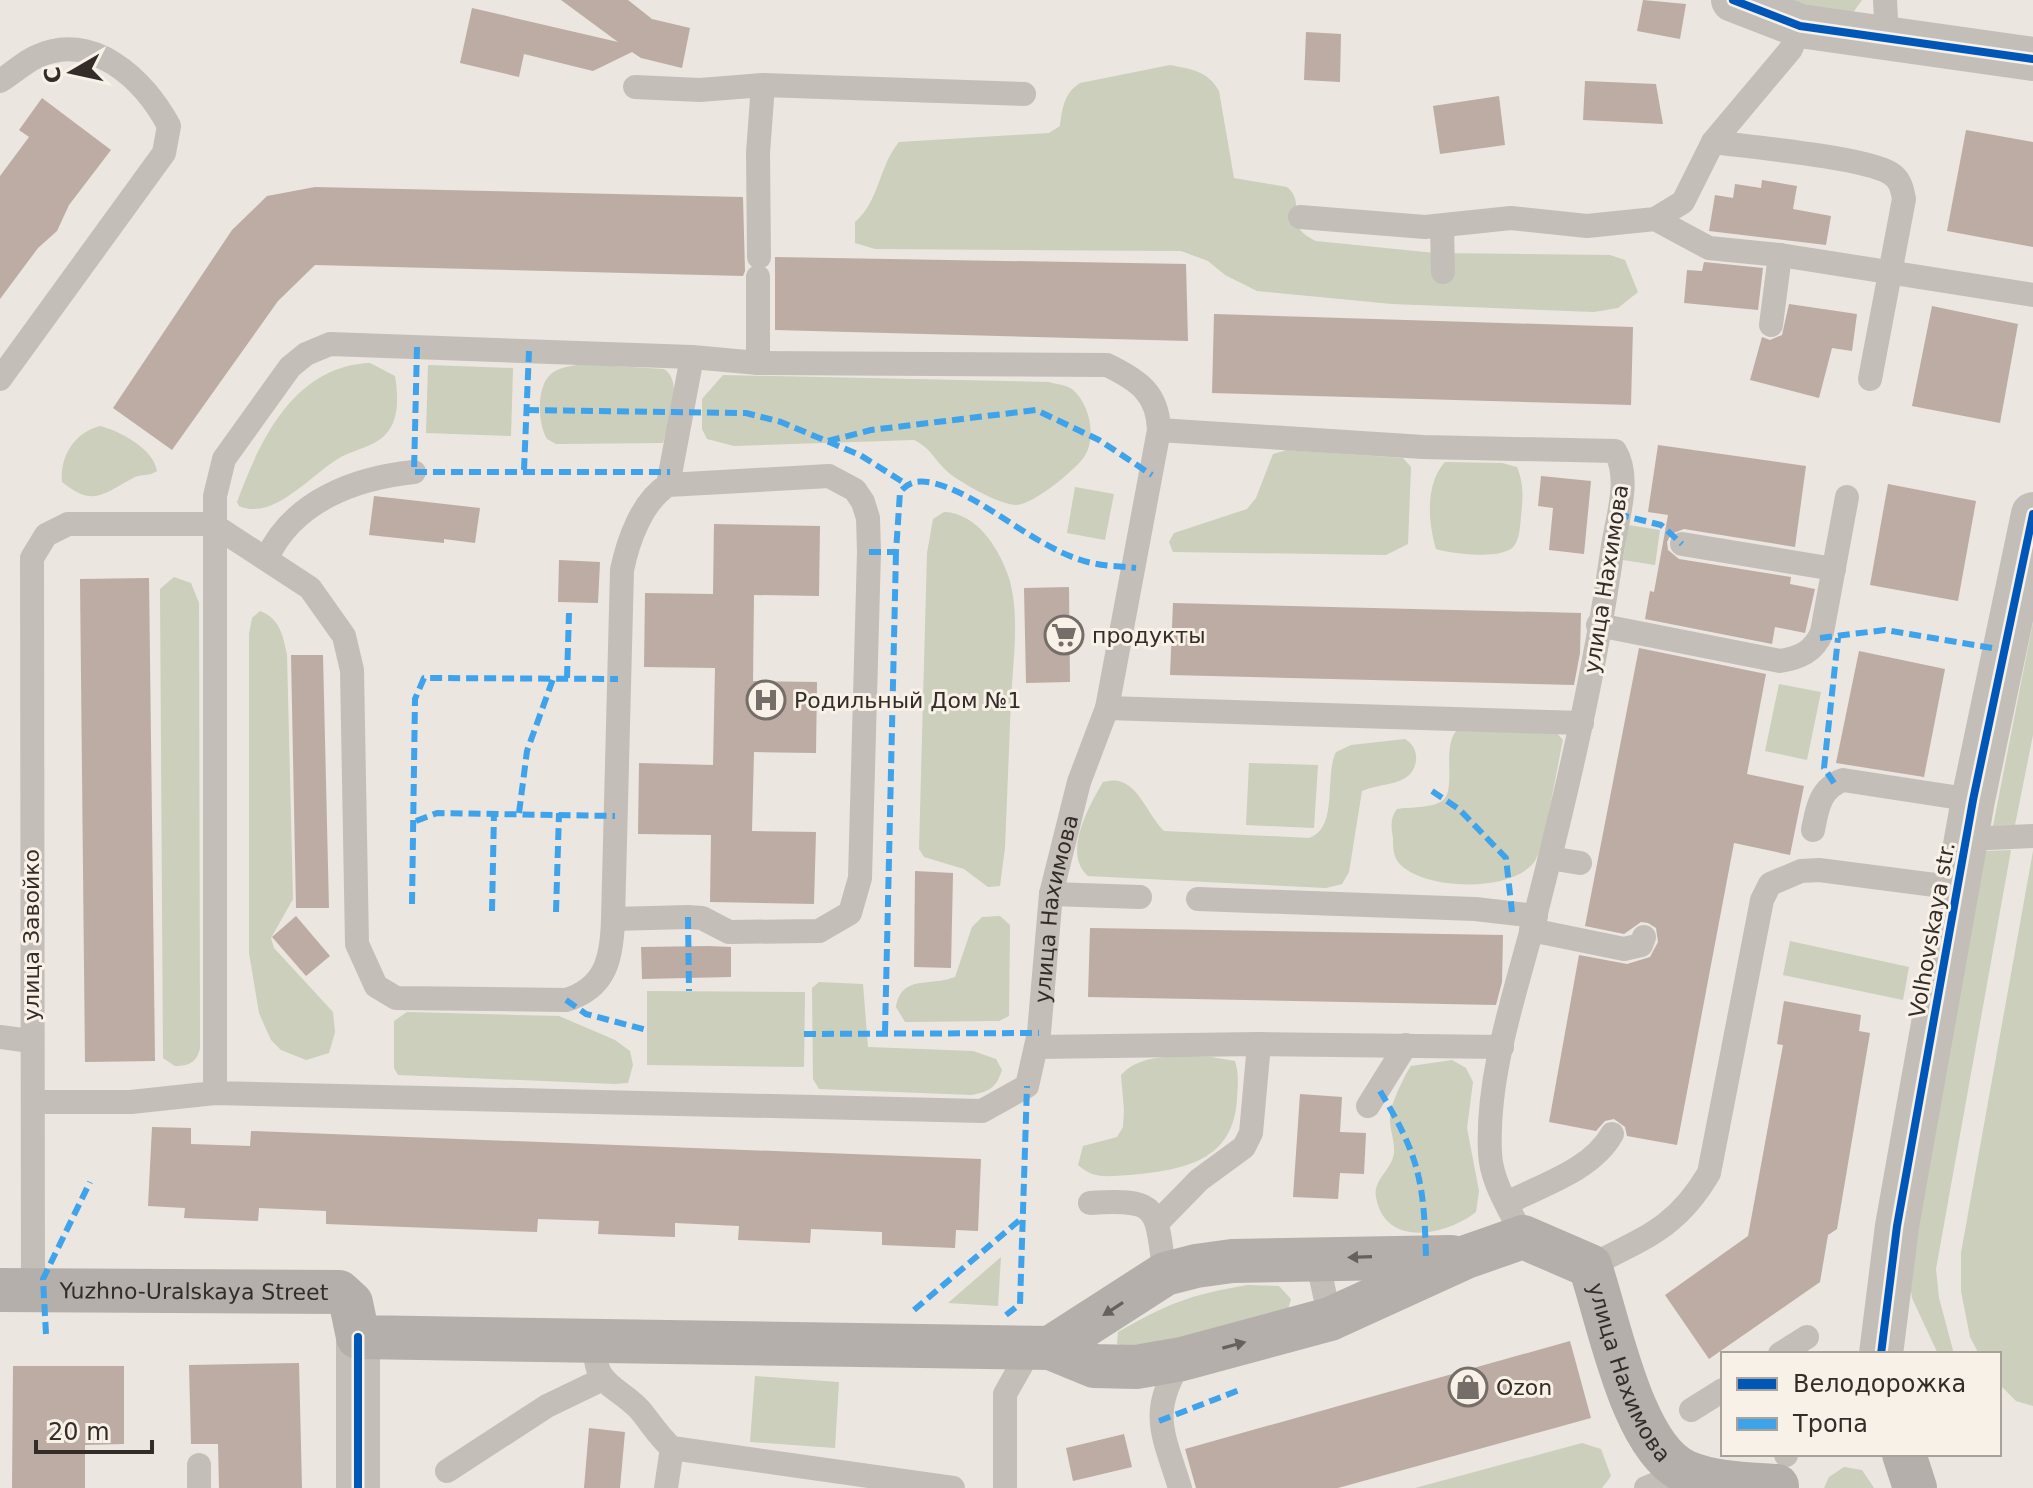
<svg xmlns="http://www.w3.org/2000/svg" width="2033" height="1488" font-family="'DejaVu Sans',sans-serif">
<rect width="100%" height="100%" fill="#ebe6e0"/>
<g fill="#cbcfbb">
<polygon points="1764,0 1862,0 1852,14"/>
<path d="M1170,65C1191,69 1208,71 1219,91L1234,178L1287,187C1309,206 1279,224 1316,241L1435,253L1610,255L1625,260L1638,292L1618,308L1594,312L1392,304L1257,291L1225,275L1208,261L1181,251L875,249L855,243V222C879,202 879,166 899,142L1049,133L1060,126C1062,109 1064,93 1080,83Z"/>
<path d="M370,363L395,376C398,395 400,420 385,435C375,446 354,450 341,457C313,472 274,522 239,506L237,502C260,440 294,366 370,363Z"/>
<path d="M582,364L664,369C684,381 669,425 663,443L556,444L547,439C538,424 536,388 550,375C558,367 572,366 582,364Z"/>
<polygon points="428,365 513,368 511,436 426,433"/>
<path d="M723,375L1049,382C1056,384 1066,385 1072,389C1090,404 1097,438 1084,457C1075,470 1032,506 1015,505C997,503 963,484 949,473C935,461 931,448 914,440L734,446L707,439L702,429V399Z"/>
<path d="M100,426C120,431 154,449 157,471C149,477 141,473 133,478C104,493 94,508 62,482C60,456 74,433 100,426Z"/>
<polygon points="1287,450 1403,458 1411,467 1408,544 1386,555 1173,552 1169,542 1174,533 1247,509 1256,498 1273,454"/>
<path d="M1445,462L1502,463L1517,467C1524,484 1523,498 1521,516C1520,526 1520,538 1514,546C1504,560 1451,554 1436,549C1428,522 1425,484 1445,462Z"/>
<polygon points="1075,487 1114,494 1105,540 1067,533"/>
<path d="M944,512C977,513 999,548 1009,578C1020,615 1013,662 1011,700C1009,749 1007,798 1005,848L1000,886L988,887L964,869L924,857L919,849L927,553L933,519Z"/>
<polygon points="1628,525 1660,530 1655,565 1623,560"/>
<path d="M174,577L191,583L199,603L200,1048C197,1062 189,1066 175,1066L163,1058L160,589Z"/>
<path d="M260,611C280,619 283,635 287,655L293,899L271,938L274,948L333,1012L335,1032L329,1053L306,1060L281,1050L271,1040L259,1013L249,953V634L252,618Z"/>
<polygon points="2033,622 2033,735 2015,825 1993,826"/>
<polygon points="1779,684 1821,692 1807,760 1765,751"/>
<path d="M1458,729L1554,730L1563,740C1558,762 1544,848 1535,861C1513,893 1422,891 1398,862C1393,855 1393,846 1393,838C1391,827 1390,818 1397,809C1410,807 1432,808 1442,801C1458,790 1440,746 1458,729Z"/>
<path d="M1405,739C1413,744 1417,751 1416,761C1412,787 1382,782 1362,791L1349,872L1342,884L1326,888L1088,876C1062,854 1089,806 1103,782C1136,772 1144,811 1164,831L1309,838C1339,828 1324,776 1336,752L1351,745Z"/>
<polygon points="1249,763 1318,765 1314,828 1246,825"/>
<polygon points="2011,850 1936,1269 1939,1298 1954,1354 1938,1354 1912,1298 1907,1266 1985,851"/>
<polygon points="2033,851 2033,1406 2016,1401 1999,1384 1999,1354 1979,1354 1970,1337 1961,1291 1961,1253"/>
<path d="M1000,916L1010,925L1009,1016L999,1021L905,1022L896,1007C902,974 930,987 955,977L972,927L982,917Z"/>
<polygon points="1790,941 1909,967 1903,1000 1783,975"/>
<path d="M819,982L863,984L868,1047L973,1051L996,1059L1002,1070C996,1088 990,1091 972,1095L819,1089L813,1079L812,988Z"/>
<polygon points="647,991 805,992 804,1067 647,1065"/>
<polygon points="407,1012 559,1016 615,1040 630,1051 633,1065 628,1083 615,1084 398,1075 394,1068 394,1021"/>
<path d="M1211,1057L1235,1061C1239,1074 1238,1085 1237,1098C1234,1161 1184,1170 1130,1175C1109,1176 1094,1180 1078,1165L1083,1146L1117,1137L1123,1127L1124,1110L1121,1075C1143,1051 1180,1058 1211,1057Z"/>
<path d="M1452,1060L1466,1068L1473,1082L1467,1128L1479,1191L1476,1212C1447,1235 1385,1249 1376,1197C1373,1179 1392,1170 1394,1153C1395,1140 1389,1128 1390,1116C1390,1106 1405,1074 1411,1066Z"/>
<polygon points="1001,1257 998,1306 948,1303"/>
<path d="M1248,1285L1279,1286L1291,1299L1288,1310L1225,1337L1122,1346L1117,1344L1118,1332C1169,1303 1189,1295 1248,1285Z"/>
<polygon points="755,1376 839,1382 835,1448 750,1442"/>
<polygon points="1582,1443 1601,1449 1611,1476 1602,1488 1415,1488"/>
<polygon points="1844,1467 1862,1470 1874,1488 1824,1488 1829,1477"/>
</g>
<g fill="#bdaca3">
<polygon points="561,0 628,0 652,19 690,28 682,68 641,58 632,52 593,71 524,54 519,77 460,63 472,8 618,42"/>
<polygon points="1643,0 1686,4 1680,39 1637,31"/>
<polygon points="1306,32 1341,34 1340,82 1304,80"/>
<polygon points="1585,81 1656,84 1663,124 1583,120"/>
<polygon points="1499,96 1505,145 1440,154 1433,106"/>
<polygon points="42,98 111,150 69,205 57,231 38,248 0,299 0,176 29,137 19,130"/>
<polygon points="1966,130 2033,142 2033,247 1947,231"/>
<polygon points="1762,180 1797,186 1793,209 1831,216 1826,245 1709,231 1715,195 1733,198 1735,184 1761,188"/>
<polygon points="315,187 743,197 745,271 743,276 315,265 278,301 172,450 113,408 232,230 267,196"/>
<polygon points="775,257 1186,264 1188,341 775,330"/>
<polygon points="1704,262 1763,268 1758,310 1684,303 1687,270 1702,271"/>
<polygon points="1789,304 1857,314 1852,351 1832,348 1819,398 1750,380 1762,337 1770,340 1782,335"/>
<polygon points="1932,306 2018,324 2000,423 1912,406"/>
<polygon points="1214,314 1633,327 1631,405 1212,393"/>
<polygon points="1658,445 1806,466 1795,547 1684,529 1671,534 1667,542 1668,550 1679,559 1791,577 1790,584 1815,589 1805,633 1775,627 1772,644 1645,619 1650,591 1654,592 1668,515 1648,512"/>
<polygon points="1541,476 1591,481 1584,554 1549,550 1553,508 1538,506"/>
<polygon points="1888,484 1976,501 1958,601 1870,585"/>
<polygon points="374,496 480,508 475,543 444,539 444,543 369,535"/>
<polygon points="714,524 820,526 819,596 754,595 753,681 817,682 816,753 754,752 752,831 816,832 814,904 710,902 711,835 638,834 639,763 713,765 715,668 644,667 645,593 713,594"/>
<polygon points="559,560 600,562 598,603 558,602"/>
<polygon points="149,578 155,1061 85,1062 80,579"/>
<polygon points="1069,587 1070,682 1026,683 1024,588"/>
<polygon points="1173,603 1581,613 1580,653 1574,685 1170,675"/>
<polygon points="1639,648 1766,674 1747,774 1804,786 1790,855 1734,843 1677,1145 1627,1136 1625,1127 1614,1119 1605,1121 1596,1131 1549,1122 1579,955 1627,964 1650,957 1658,942 1656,928 1648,923 1641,922 1624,934 1585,926"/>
<polygon points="1859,651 1945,669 1924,777 1836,763"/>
<polygon points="291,655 323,655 329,908 296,908"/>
<polygon points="915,871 953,873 951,968 914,967"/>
<polygon points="296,916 330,956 306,976 272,937"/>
<polygon points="1090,928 1503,935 1502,982 1496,1005 1088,997"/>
<polygon points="709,946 731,947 731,977 642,979 641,947"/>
<polygon points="1784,1001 1861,1015 1859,1031 1870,1033 1837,1229 1828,1235 1820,1282 1709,1359 1665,1295 1748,1236 1783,1045 1777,1044"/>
<polygon points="1300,1094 1342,1097 1340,1132 1366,1133 1364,1174 1340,1173 1338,1199 1293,1197"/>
<polygon points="152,1127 191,1128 191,1144 250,1146 251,1131 981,1159 978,1231 956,1230 955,1248 882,1245 882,1232 811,1229 810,1243 738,1240 739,1226 675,1223 675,1237 598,1234 599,1221 538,1219 537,1232 326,1224 326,1211 259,1208 258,1221 184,1218 185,1208 148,1206"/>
<polygon points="1570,1341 1591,1418 1338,1488 1196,1488 1185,1449"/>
<polygon points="299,1363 302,1488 219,1488 218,1444 191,1444 189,1365"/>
<polygon points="13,1366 124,1366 124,1444 85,1445 85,1488 12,1488"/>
<polygon points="589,1428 625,1432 620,1488 584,1488"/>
<polygon points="1124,1434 1132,1467 1073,1481 1066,1448"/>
</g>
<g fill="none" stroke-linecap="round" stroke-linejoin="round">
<g stroke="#c4beb9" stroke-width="24">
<polyline points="1885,0 1887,38"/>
<path d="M0,81C12,74 23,63 36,57C92,30 144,79 169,126L164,153L0,379"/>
<polyline points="635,87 700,90 763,85 1024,94"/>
<path d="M1713,142C1750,147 1862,157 1890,173C1900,179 1902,188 1904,199L1870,379"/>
<polyline points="1300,217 1425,227 1511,218 1587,226 1655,219 1683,202 1713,142 1791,49 1800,26"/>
<polyline points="1655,219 1709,248 1780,255 2033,295"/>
<polyline points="1442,226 1443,272"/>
<polyline points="759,257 758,153 763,85"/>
<polyline points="1771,325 1780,255"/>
<polyline points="758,363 758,277"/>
<path d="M1159,430L1423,447L1615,451C1632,479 1616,521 1612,552C1595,672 1567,791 1537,909C1518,987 1486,1071 1490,1153C1491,1182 1511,1211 1523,1237"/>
<path d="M668,485L829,476L855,490L863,502L868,518L869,552L860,878L850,913L819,931L729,932L702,918L688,917L613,919L622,570C628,541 642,501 668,485L692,357"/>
<polyline points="1682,544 1834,569"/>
<path d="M267,558C293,501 355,478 414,472"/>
<path d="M1598,625L1780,661C1799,658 1814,652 1822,632L1847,497"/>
<polyline points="1107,708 1582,723"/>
<path d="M1813,830C1817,809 1820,788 1843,780L1973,800"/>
<polyline points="1967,839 2033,836"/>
<polyline points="1550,858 1580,863"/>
<polyline points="1051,894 1140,897"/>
<polyline points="1198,899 1475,909 1536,916"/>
<polyline points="1531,930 1624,949 1641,945 1644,937"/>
<polyline points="0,1037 30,1041"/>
<polyline points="1037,1047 1259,1044 1502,1047"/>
<path id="s1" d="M34,1102H131L215,1093L982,1111L1027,1086L1039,1033L1051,894L1079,782L1107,708L1159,430C1158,393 1138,380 1107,365L758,363L692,357L330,344L306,354L290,367L224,459L215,496V1093"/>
<polyline points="1368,1106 1406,1045"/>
<path d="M1090,1203C1163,1198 1155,1210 1165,1274"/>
<path d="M1507,1203C1542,1185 1592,1170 1612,1134"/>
<polyline points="1159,1221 1199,1180 1244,1147 1251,1133 1259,1044"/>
<polyline points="1317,1259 1330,1319"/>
<path d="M1590,1266C1644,1238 1677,1228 1709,1173L1762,900L1770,884L1801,871L1819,870L1958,888"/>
<path d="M33,1289L32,558L46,535L68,524H212L310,588L344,636L352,670L357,944L376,986L396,998L566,1000C606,988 612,958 613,919"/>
<path d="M597,1341C589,1384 618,1386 640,1410C651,1423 658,1436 672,1448L953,1488"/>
<polyline points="1780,1354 1807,1337"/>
<polyline points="1691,1410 1723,1390"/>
<polyline points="1786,1454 1786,1455"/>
<polyline points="199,1465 199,1488"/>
<polyline points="447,1471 547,1406 603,1379"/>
<polyline points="666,1488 672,1448"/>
<polyline points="1005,1488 1005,1394 1031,1348"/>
<path d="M1180,1488C1163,1433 1148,1412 1182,1359"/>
<polyline points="1646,1488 1686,1472"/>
</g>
<g stroke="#c4beb9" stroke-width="44">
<polyline points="1733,0 1800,26 2033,59"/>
<polyline points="358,1337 358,1488"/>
</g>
<polyline stroke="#c4beb9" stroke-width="44" points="1881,1354 1897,1226 1973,800 2033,514"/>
<g stroke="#b4afaa" stroke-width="44">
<path id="s2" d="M0,1290L339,1292L351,1303L358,1337L1050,1348L1094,1366L1136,1367L1182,1359L1330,1319L1466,1257L1523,1237L1590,1266C1609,1321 1632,1449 1686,1472C1714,1484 1747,1484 1777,1486"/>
<polyline points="1050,1348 1165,1274 1196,1266 1232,1261 1452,1257"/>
<polyline points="1904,1454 1915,1488"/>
</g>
<g stroke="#3ea3eb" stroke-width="6" stroke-dasharray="12 6" stroke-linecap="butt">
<polyline points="417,347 414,472 670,472"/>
<polyline points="527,410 746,413 781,422 860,455 906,484"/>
<polyline points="828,441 871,430 1036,410 1099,440 1152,475"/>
<polyline points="524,470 529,351"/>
<polyline points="1617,514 1661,525 1682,544"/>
<path d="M869,552H896L900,492C909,481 919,480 933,483C980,494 1030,544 1081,560C1098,566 1118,566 1136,568"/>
<polyline points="1820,638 1885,630 2004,650"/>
<polyline points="567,678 569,613"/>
<polyline points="1834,783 1824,768 1838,638"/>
<polyline points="1432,791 1459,809 1506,858 1512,912"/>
<polyline points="519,813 527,751 553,679"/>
<polyline points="416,821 437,813 615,816"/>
<polyline points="412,904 415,699 424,678 618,679"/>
<polyline points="492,911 494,813"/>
<polyline points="556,912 559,813"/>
<polyline points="688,917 689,991"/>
<polyline points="566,1000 586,1014 647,1030"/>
<polyline points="885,1033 896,552"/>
<polyline points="804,1034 1039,1033"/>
<path d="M1380,1091C1419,1156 1424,1181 1426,1257"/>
<polyline points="914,1310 1022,1218"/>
<polyline points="1006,1315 1020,1304 1027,1086"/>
<polyline points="46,1334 43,1279 90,1182"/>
<polyline points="1159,1421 1242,1389"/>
</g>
<defs>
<g id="cycleway">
<polyline points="1733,0 1800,26 2033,59"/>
<polyline points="358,1337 358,1488"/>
<polyline points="1881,1354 1897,1226 1973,800 2033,514"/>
</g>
</defs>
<use href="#cycleway" stroke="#f7f1e7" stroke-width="13"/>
<use href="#cycleway" stroke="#0057b8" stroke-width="8"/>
</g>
<defs><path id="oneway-solid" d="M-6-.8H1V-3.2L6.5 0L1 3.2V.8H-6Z" transform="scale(2)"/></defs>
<g fill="#67605c">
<use href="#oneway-solid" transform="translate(1360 1257) rotate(178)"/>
<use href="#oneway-solid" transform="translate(1113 1309) rotate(147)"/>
<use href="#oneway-solid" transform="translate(1234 1345) rotate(-15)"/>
</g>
<defs>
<symbol id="supermarket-ring" viewBox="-11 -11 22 22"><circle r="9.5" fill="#f7f1e7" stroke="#746d68" stroke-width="1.5"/><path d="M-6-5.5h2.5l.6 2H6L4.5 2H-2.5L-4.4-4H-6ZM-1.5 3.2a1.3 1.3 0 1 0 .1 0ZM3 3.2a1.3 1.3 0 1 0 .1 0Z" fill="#746d68"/></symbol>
<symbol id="hospital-ring" viewBox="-11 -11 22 22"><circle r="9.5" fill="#f7f1e7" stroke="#746d68" stroke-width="1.5"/><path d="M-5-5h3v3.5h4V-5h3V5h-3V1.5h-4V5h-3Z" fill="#746d68"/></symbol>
<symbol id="shop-ring" viewBox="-11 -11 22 22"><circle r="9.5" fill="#f7f1e7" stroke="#746d68" stroke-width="1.5"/><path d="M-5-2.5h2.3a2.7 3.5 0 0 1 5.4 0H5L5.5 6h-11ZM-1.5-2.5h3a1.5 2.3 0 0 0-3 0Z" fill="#746d68"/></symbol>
</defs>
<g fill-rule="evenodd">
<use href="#supermarket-ring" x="1042" y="613" width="44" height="44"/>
<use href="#hospital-ring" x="744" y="678" width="44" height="44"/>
<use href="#shop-ring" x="1446" y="1365" width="44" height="44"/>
</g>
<g text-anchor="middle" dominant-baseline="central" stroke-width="6" stroke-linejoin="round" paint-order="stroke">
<g font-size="22" fill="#342c28" stroke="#f7f1e7">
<text transform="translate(1606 579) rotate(-81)">улица Нахимова</text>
<text stroke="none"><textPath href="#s1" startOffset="1180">улица Нахимова</textPath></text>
<text transform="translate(1932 930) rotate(-80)">Volhovskaya str.</text>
<text transform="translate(31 935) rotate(-90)">улица Завойко</text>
<text stroke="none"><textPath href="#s2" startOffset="194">Yuzhno-Uralskaya Street</textPath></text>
<text stroke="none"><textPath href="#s2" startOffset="1768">улица Нахимова</textPath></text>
</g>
<g font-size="22" fill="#342c28" stroke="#f7f1e7" text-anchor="start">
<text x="1092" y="635">продукты</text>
<text x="794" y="700">Родильный Дом №1</text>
<text x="1496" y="1387">Ozon</text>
</g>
</g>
<rect x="1721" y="1352" width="280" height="104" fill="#f7f1e7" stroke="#a9a29b" stroke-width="2"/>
<rect x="1737" y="1378" width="40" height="12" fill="#0057b8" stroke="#a9a29b" stroke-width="2"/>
<text x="1793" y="1392" font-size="24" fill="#342c28">Велодорожка</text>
<rect x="1737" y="1418" width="40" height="12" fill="#3ea3eb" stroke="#a9a29b" stroke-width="2"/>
<text x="1793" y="1432" font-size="24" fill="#342c28">Тропа</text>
<g transform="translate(72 72) rotate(261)" stroke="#f7f1e7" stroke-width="6" paint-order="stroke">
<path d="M0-6L14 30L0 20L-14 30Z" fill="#342c28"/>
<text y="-12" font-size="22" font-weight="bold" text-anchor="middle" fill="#342c28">С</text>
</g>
<path d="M36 1440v12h116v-12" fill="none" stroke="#342c28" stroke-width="4"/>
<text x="48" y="1440" font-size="24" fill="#342c28" stroke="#f7f1e7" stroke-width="6" paint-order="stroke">20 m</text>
</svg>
